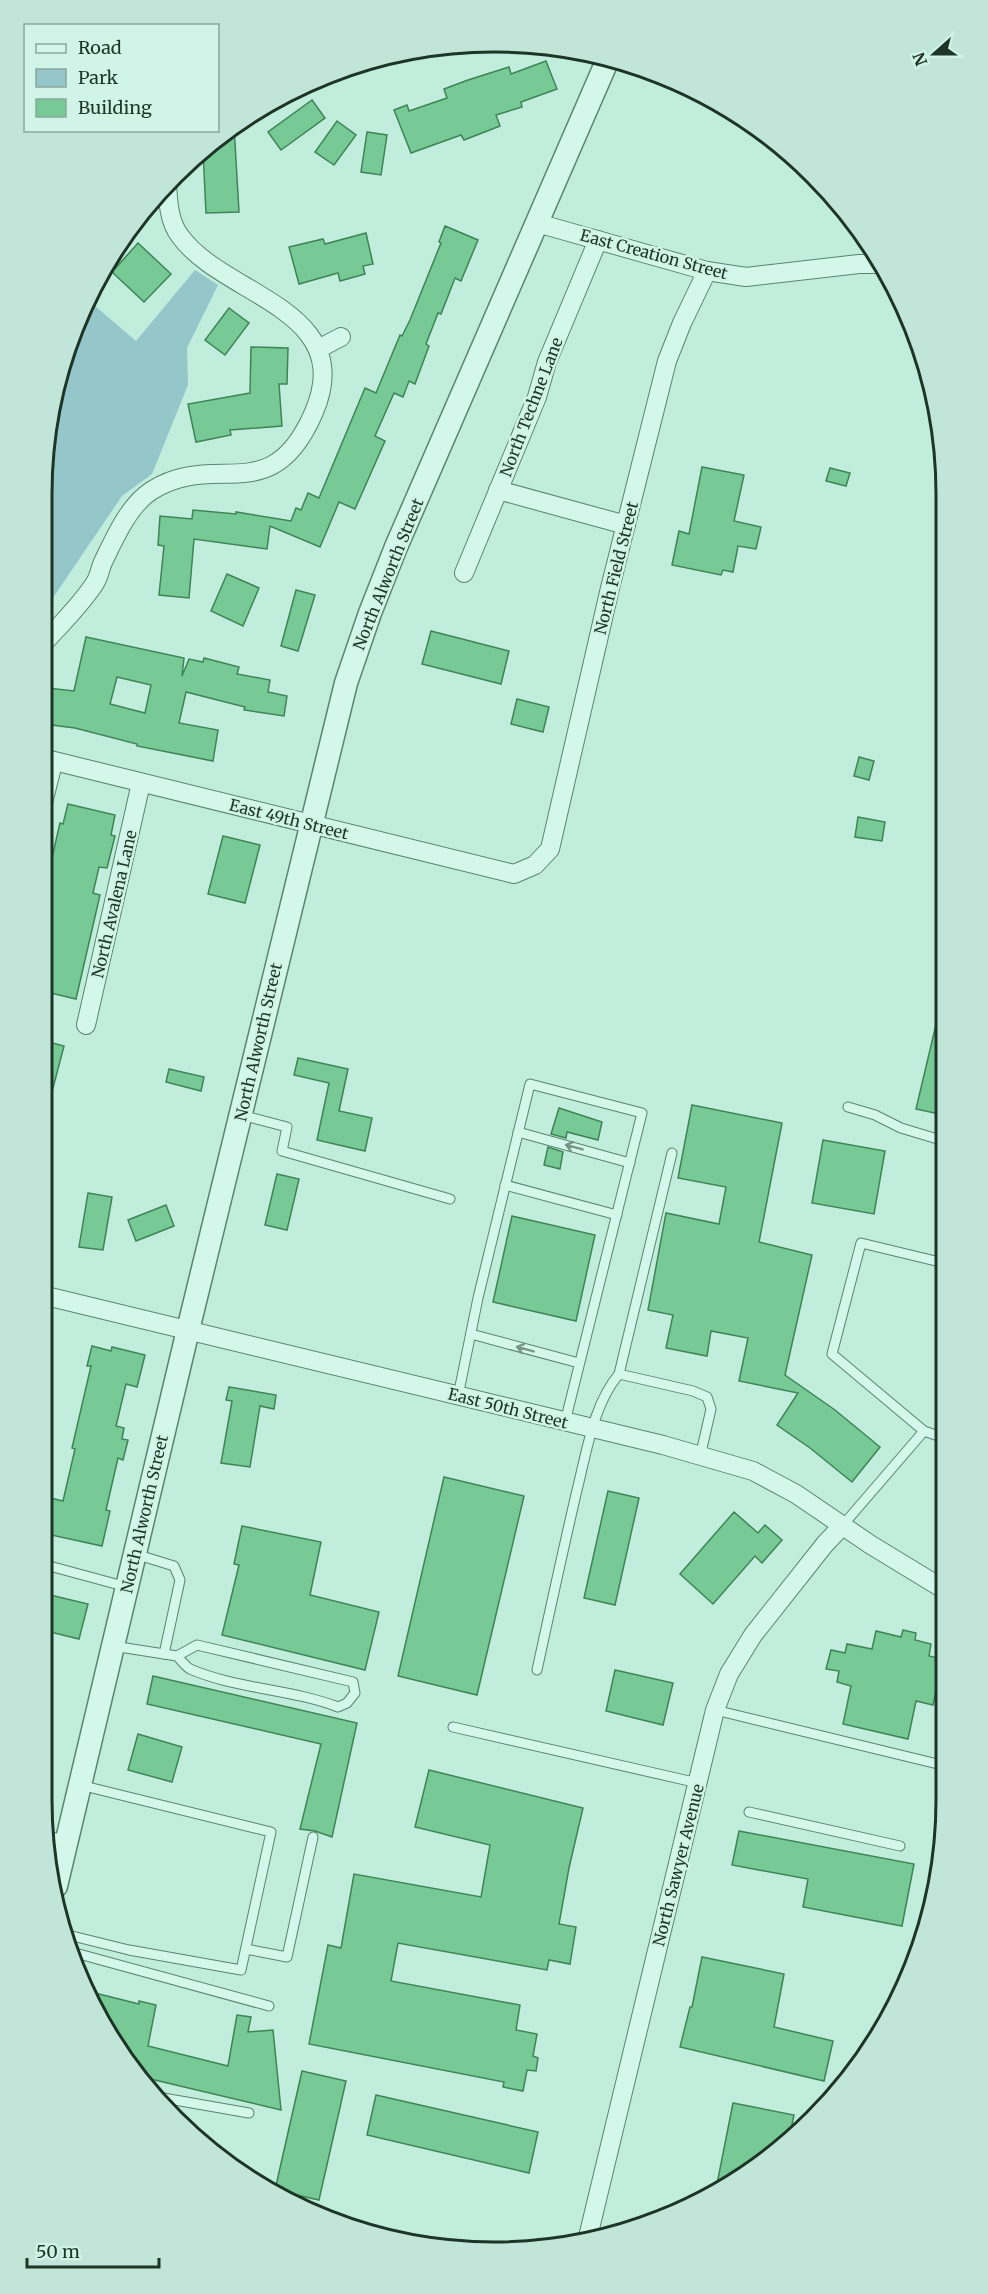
<svg xmlns="http://www.w3.org/2000/svg" width="988" height="2294" font-family="Merriweather,serif">
<rect width="100%" height="100%" fill="#c1eddd"/>
<polygon fill="#95c7ca" points="195,270 218,285 187,348 188,385 152,474 122,496 42,614 42,494 66,348 88,300 136,341"/>
<g fill="#77ca95" stroke="#3f8456" stroke-width="1.5" fill-rule="evenodd">
<polygon points="546,61 557,89 521,102 522,107 496,115 500,126 464,140 461,135 411,153 394,110 407,105 409,111 447,98 444,89 468,80 509,67 511,74"/>
<polygon points="312,100 325,118 281,150 268,132"/>
<polygon points="337,121 356,135 334,165 315,152"/>
<polygon points="234,126 239,212 206,213 203,151 219,135"/>
<polygon points="367,132 387,135 381,175 361,172"/>
<polygon points="445,226 478,240 461,281 455,278 441,314 438,313 426,344 429,346 415,384 409,381 403,397 394,393 375,436 385,441 355,509 339,502 320,547 270,526 267,549 194,539 189,598 159,595 164,546 158,545 160,516 192,519 193,510 236,514 236,512 291,521 296,508 301,510 308,493 319,498 365,388 376,393 400,335 402,336 410,320 441,243 439,242"/>
<polygon points="366,233 373,264 363,266 365,274 340,281 338,273 299,284 289,247 323,239 325,244"/>
<polygon points="138,243 171,274 144,302 112,272"/>
<polygon points="229,308 249,323 225,355 205,340"/>
<polygon points="251,347 288,348 287,384 279,384 282,426 230,430 231,435 196,442 188,404 250,393"/>
<polygon points="702,467 744,475 734,521 761,527 756,549 738,546 733,572 723,570 721,575 672,565 679,531 689,534"/>
<polygon points="830,468 850,473 846,486 826,481"/>
<polygon points="227,574 259,588 243,626 211,611"/>
<polygon points="296,590 315,595 298,651 281,646"/>
<polygon points="431,631 509,651 501,684 422,664"/>
<path d="M86,637L184,658L182,676L189,659L203,662L204,658L239,667L237,674L270,680L268,692L287,696L284,716L244,710L245,707L186,692L179,723L218,730L213,761L137,746V744L75,728L44,724L48,688L74,691ZM117,677L151,685L145,713L110,704Z"/>
<polygon points="517,699 549,707 543,732 511,724"/>
<polygon points="859,757 874,761 869,780 854,776"/>
<polygon points="68,804 115,815 111,835 115,836 107,868 99,867 93,893 100,895 76,999 42,991 42,901 60,823 63,824"/>
<polygon points="858,817 885,822 882,841 855,837"/>
<polygon points="223,836 260,845 245,903 208,894"/>
<polygon points="938,1016 944,1016 944,1115 916,1109"/>
<polygon points="45,1041 64,1046 47,1111 42,1110 42,1053"/>
<polygon points="298,1058 348,1069 339,1111 372,1118 365,1151 317,1140 329,1083 294,1075"/>
<polygon points="169,1069 204,1077 201,1091 166,1082"/>
<polygon points="692,1105 782,1123 759,1242 812,1255 785,1375 835,1410 880,1447 852,1482 810,1448 777,1425 798,1393 739,1381 748,1338 711,1331 707,1356 666,1348 673,1315 648,1310 666,1213 719,1224 726,1187 678,1178"/>
<polygon points="559,1108 602,1122 598,1140 567,1132 566,1138 551,1134"/>
<polygon points="823,1140 885,1151 874,1214 812,1203"/>
<polygon points="548,1147 563,1152 560,1169 544,1165"/>
<polygon points="277,1174 299,1179 287,1230 265,1225"/>
<polygon points="88,1193 112,1197 103,1250 79,1247"/>
<polygon points="166,1205 174,1226 136,1241 128,1220"/>
<polygon points="512,1216 595,1235 576,1321 493,1302"/>
<polygon points="92,1346 111,1351 112,1347 145,1355 137,1387 126,1384 116,1426 124,1428 122,1439 128,1440 123,1460 118,1458 106,1510 110,1511 102,1546 42,1533 42,1496 63,1501 75,1449 72,1448 91,1366 87,1366"/>
<polygon points="229,1387 276,1395 274,1409 260,1406 250,1467 221,1463 232,1401 226,1400"/>
<polygon points="444,1477 524,1496 477,1695 398,1676"/>
<polygon points="608,1491 639,1498 615,1605 584,1598"/>
<polygon points="734,1512 758,1533 765,1525 782,1540 762,1563 755,1556 713,1604 680,1574"/>
<polygon points="242,1526 321,1542 310,1595 379,1612 365,1670 222,1635 239,1565 234,1564"/>
<polygon points="42,1593 88,1604 79,1639 42,1630"/>
<polygon points="903,1630 916,1633 915,1640 931,1644 929,1656 943,1659 933,1705 916,1701 908,1739 843,1724 851,1686 837,1682 839,1671 826,1669 831,1650 845,1653 847,1644 872,1649 876,1631 901,1637"/>
<polygon points="615,1670 673,1683 663,1725 606,1711"/>
<polygon points="153,1676 357,1723 332,1837 315,1831 300,1829 321,1744 147,1704"/>
<polygon points="138,1734 182,1747 172,1782 128,1770"/>
<polygon points="429,1770 583,1808 569,1868 559,1924 576,1927 570,1964 549,1960 547,1970 398,1943 391,1981 520,2005 516,2030 537,2034 533,2056 538,2058 536,2071 527,2070 523,2091 503,2087 504,2082 309,2044 328,1945 341,1948 354,1874 481,1897 490,1845 415,1827"/>
<polygon points="739,1831 914,1864 902,1926 803,1907 808,1879 732,1865"/>
<polygon points="702,1957 784,1974 774,2027 833,2041 824,2081 680,2047 690,2007 692,2007"/>
<polygon points="87,1991 139,2004 139,2001 156,2005 148,2046 228,2066 237,2015 251,2017 248,2032 273,2030 281,2110 138,2076 102,2026"/>
<polygon points="302,2071 346,2081 319,2200 275,2190"/>
<polygon points="376,2095 538,2132 529,2173 367,2135"/>
<polygon points="733,2103 794,2115 790,2134 727,2186 717,2184"/>
</g>
<g fill="none" stroke-linecap="round" stroke-linejoin="round">
<defs>
<g id="service">
<polyline points="42,825 58,762"/>
<polyline points="848,1107 875,1115 901,1128 944,1141"/>
<polyline points="241,1115 287,1127 282,1151 450,1199"/>
<polyline points="518,1132 630,1163"/>
<polyline points="505,1185 617,1215"/>
<polyline points="944,1263 861,1243 832,1354 924,1431 944,1438 945,1434"/>
<polyline points="471,1334 579,1363"/>
<polyline points="619,1374 672,1153"/>
<polyline points="458,1396 478,1298 530,1084 642,1113 565,1422"/>
<polyline points="843,1525 924,1431"/>
<polyline points="135,1554 174,1566 180,1580 164,1654"/>
<polyline points="42,1564 127,1587"/>
<path d="M113,1646L177,1656C181,1660 185,1666 190,1669C236,1689 291,1689 338,1707L347,1703L355,1693L353,1682L197,1645L177,1656"/>
<path d="M537,1670C550,1610 563,1550 577,1490C587,1451 593,1405 619,1374L693,1391L707,1397L711,1409L700,1457"/>
<polyline points="715,1710 946,1766"/>
<polyline points="453,1727 698,1783"/>
<polyline points="749,1812 900,1846"/>
<polyline points="64,1934 129,1950 241,1970 271,1832 80,1785"/>
<polyline points="246,1949 287,1957 313,1837"/>
<polyline points="68,1951 269,2006"/>
<polyline points="152,2096 249,2113"/>
</g>
<g id="minor">
<polyline points="537,223 707,271 746,277 859,264 879,264"/>
<polyline points="318,349 341,337"/>
<polyline points="498,490 626,525"/>
<polyline points="464,573 537,397 547,362 598,240"/>
<path d="M42,645C60,625 80,606 95,583C99,577 100,569 103,562C114,539 129,505 151,491C216,449 271,512 314,412C358,309 223,296 180,236C169,222 168,201 167,184"/>
<polyline points="42,758 514,874 535,865 550,849 610,588 667,361 682,323 707,271"/>
<polyline points="86,1025 141,783"/>
<polyline points="42,1295 663,1445 753,1471 796,1494 871,1545 945,1590"/>
<polyline points="49,1841 66,1845"/>
<polyline points="587,2241 715,1710 729,1674 753,1635 825,1544 843,1525"/>
</g>
<polyline id="tertiary" points="56,1886 188,1330 346,683 370,613 396,547 608,59"/>
</defs>
<use href="#service" stroke="#59856e" stroke-width="11"/>
<use href="#minor" stroke="#59856e" stroke-width="20"/>
<use href="#tertiary" stroke="#59856e" stroke-width="25"/>
<use href="#service" stroke="#d3f8eb" stroke-width="9"/>
<use href="#minor" stroke="#d3f8eb" stroke-width="18"/>
<use href="#tertiary" stroke="#d3f8eb" stroke-width="22"/>
</g>
<defs><path id="oneway-shaft" d="M-6 0H5M1.5-3L5.5 0L1.5 3" fill="none" stroke-width="1.6" stroke-linecap="round" stroke-linejoin="round" transform="scale(1.5)"/></defs>
<g stroke="#789689">
<use href="#oneway-shaft" transform="translate(574 1147) rotate(-165)"/>
<use href="#oneway-shaft" transform="translate(525 1349) rotate(-165)"/>
</g>
<g text-anchor="middle" dominant-baseline="central" stroke-width="5" stroke-linejoin="round" paint-order="stroke">
<g font-size="16" fill="#1d3527" stroke="#d0f4e8">
<text transform="translate(654 254) rotate(15)">East Creation Street</text>
<text transform="translate(531 407) rotate(-69)">North Techne Lane</text>
<text transform="translate(616 568) rotate(-76)">North Field Street</text>
<text transform="translate(388 574) rotate(-68)">North Alworth Street</text>
<text transform="translate(289 819) rotate(14)">East 49th Street</text>
<text transform="translate(114 904) rotate(-77)">North Avalena Lane</text>
<text transform="translate(258 1042) rotate(-77)">North Alworth Street</text>
<text transform="translate(508 1408) rotate(14)">East 50th Street</text>
<text transform="translate(144 1514) rotate(-77)">North Alworth Street</text>
<text transform="translate(678 1865) rotate(-76)">North Sawyer Avenue</text>
</g>
</g>
<path d="M0 0H988V2294H0ZM494 52H494A442 442 0 0 1 936 494V1800A442 442 0 0 1 494 2242H494A442 442 0 0 1 52 1800V494A442 442 0 0 1 494 52Z" fill="#c2e5d9" fill-rule="evenodd"/>
<path fill="none" stroke="#1d3527" stroke-width="3" d="M494 52H494A442 442 0 0 1 936 494V1800A442 442 0 0 1 494 2242H494A442 442 0 0 1 52 1800V494A442 442 0 0 1 494 52Z"/>
<rect x="24" y="24" width="195" height="108" fill="#d0f4e8" stroke="#88a89b" stroke-width="1.5"/>
<rect x="36" y="44" width="30" height="9" fill="#d3f8eb" stroke="#88a89b" stroke-width="1.5"/>
<text x="78" y="54" font-size="18" fill="#1d3527">Road</text>
<rect x="36" y="69" width="30" height="18" fill="#95c7ca" stroke="#88a89b" stroke-width="1.5"/>
<text x="78" y="84" font-size="18" fill="#1d3527">Park</text>
<rect x="36" y="99" width="30" height="18" fill="#77ca95" stroke="#88a89b" stroke-width="1.5"/>
<text x="78" y="114" font-size="18" fill="#1d3527">Building</text>
<g transform="translate(934 54) rotate(249)" stroke="#d0f4e8" stroke-width="4.5" paint-order="stroke">
<path d="M0-4.5L10 22L0 15L-10 22Z" fill="#1d3527"/>
<text y="-9" font-size="16" font-weight="bold" text-anchor="middle" fill="#1d3527">N</text>
</g>
<path d="M27 2258v9h132v-9" fill="none" stroke="#1d3527" stroke-width="3"/>
<text x="36" y="2258" font-size="18" fill="#1d3527" stroke="#d0f4e8" stroke-width="4.5" paint-order="stroke">50 m</text>
</svg>
